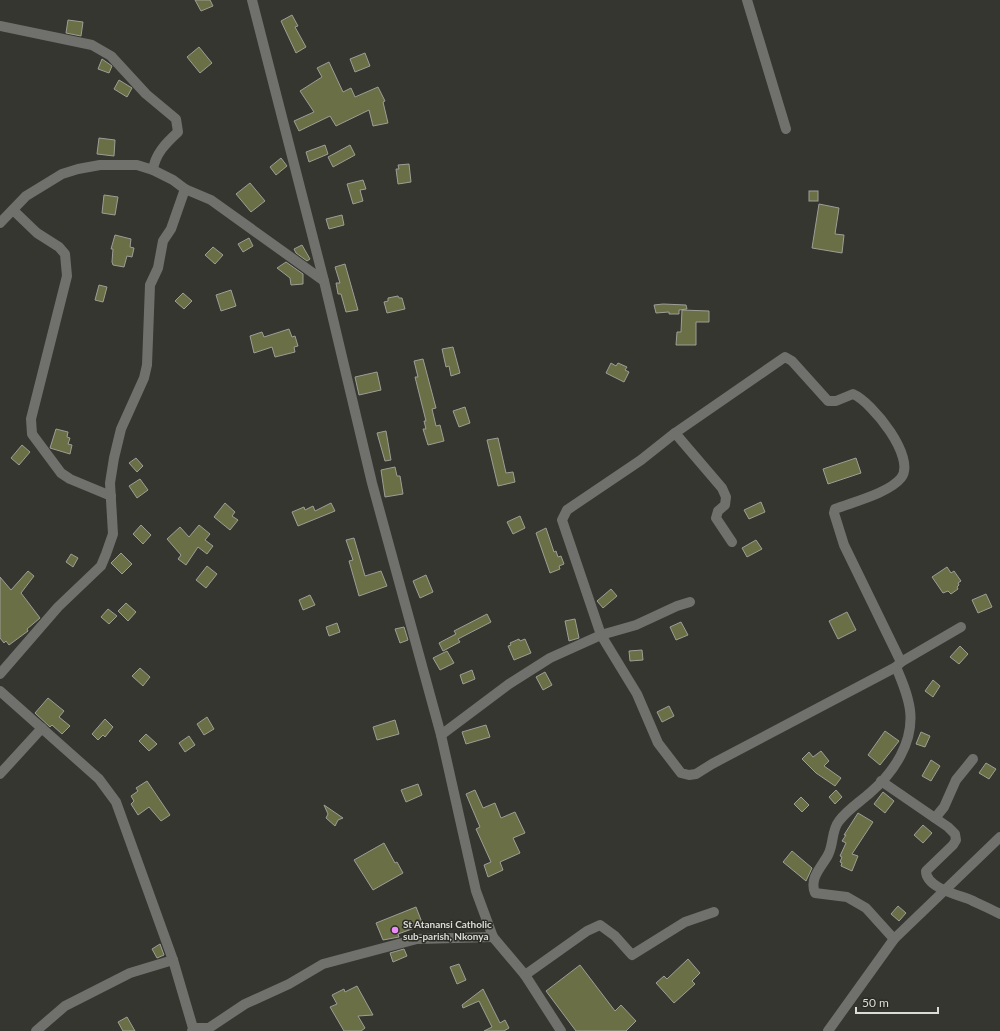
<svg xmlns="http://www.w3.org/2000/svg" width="1000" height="1031" font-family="Lato,sans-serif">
<rect width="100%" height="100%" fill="#363630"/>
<g fill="#6b6f46" stroke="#9d9e96">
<polygon points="195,0 210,0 213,6 201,11"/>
<polygon points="292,15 298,26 295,27 306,47 296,53 281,21"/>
<polygon points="68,20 83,22 81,36 66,33"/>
<polygon points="199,47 212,63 200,73 187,57"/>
<polygon points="365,53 370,66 355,72 350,59"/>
<polygon points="102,59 112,66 109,73 98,69"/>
<polygon points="329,62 343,92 351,88 355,97 378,87 385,101 383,102 388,123 373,126 369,110 336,126 330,116 299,131 294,121 314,112 300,91 322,77 317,68"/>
<polygon points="119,80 132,88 127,97 114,89"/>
<polygon points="99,138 115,140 114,156 97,154"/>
<polygon points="325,145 328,154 309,162 306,152"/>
<polygon points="350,145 355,155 333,167 328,157"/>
<polygon points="281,158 287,166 276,175 270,167"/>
<polygon points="409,164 411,182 398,184 396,169 399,169 398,165"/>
<polygon points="363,180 366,189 360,190 363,201 353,204 347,184"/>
<polygon points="250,183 265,201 251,212 236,194"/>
<rect x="809" y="191" width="9" height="10"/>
<polygon points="104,195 118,197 115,215 102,213"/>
<polygon points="819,204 839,208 835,234 844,235 842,253 812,248"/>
<polygon points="342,215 344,225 329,229 326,219"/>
<polygon points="115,235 131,239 130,247 134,248 132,257 127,256 124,267 113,265 112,262 113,249 111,249"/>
<polygon points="249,238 253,246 243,252 238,244"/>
<polygon points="302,245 310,259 307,261 296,253 294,249"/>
<polygon points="213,247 223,255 215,264 205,255"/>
<polygon points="286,262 303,274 303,284 291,285 290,278 277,268"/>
<polygon points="345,264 358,310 346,312 341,294 338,294 336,283 340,283 335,267"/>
<polygon points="99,285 107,287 103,302 95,300"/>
<polygon points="231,290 236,306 221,311 216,295"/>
<polygon points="183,293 192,301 184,309 175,301"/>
<polygon points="398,296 399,298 402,298 405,309 387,313 384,302 388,301 388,298"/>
<polygon points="663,304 686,305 687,309 679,310 679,314 669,314 669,312 656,313 654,305"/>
<polygon points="682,310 709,311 709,322 696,322 696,345 676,345 677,332 681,332"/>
<polygon points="289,329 292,337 295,336 298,346 294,347 295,352 275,357 272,347 254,353 250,336 262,332 264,337"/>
<polygon points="453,347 460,373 451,376 449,366 446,367 442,349"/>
<polygon points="423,359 436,408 432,409 436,426 440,425 444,441 428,445 423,429 426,429 424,421 426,421 415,377 418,377 414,361"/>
<polygon points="611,363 616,366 618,363 627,367 625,370 629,372 624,382 606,373"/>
<polygon points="377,372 381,390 359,395 355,377"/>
<polygon points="465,407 470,423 459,427 453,411"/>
<polygon points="56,429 68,432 67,437 70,438 68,444 72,445 70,454 50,448"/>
<polygon points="386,431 391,460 385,461 377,433"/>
<polygon points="498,438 506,473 513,472 515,482 498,486 487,440"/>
<polygon points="22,445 30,452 19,465 11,458"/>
<polygon points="136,458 143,466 137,472 129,463"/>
<polygon points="856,458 861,473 828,484 823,469"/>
<polygon points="395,467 397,476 400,476 403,494 385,497 381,470"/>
<polygon points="140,479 148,490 137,498 129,486"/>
<polygon points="761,502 765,512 749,519 744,510"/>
<polygon points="225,503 235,512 232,516 238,520 230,530 214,517"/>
<polygon points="331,503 335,511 298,526 292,512 304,507 305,510 313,506 315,511"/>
<polygon points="520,516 525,528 513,534 507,522"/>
<polygon points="141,525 151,535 143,544 133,534"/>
<polygon points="199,525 210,534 205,540 213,546 207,554 198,547 186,565 178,559 181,555 167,539 180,527 189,537"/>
<polygon points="546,528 554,552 556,551 558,557 561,556 564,564 559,566 560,569 550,573 536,533"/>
<polygon points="354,538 365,576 381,571 387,586 359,596 349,561 353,560 346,540"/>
<polygon points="756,540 762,549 747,557 742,548"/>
<polygon points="121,553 132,564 122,574 111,563"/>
<polygon points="71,554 78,558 73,567 66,562"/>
<polygon points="207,566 217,574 206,588 196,580"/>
<polygon points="947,567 951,573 954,571 961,581 958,583 959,585 957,587 958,589 951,594 948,591 943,593 932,577"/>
<polygon points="28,571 34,576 21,593 40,618 27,629 28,631 9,645 6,641 4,643 0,638 0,577 11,590"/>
<polygon points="426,575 433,592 420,598 413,581"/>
<polygon points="611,589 617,596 603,608 597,601"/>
<polygon points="986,594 992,607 978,613 972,600"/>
<polygon points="310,595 315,605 303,610 299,600"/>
<polygon points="126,603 136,612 128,621 118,611"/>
<polygon points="108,609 117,616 109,624 101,617"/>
<polygon points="847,612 856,630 838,639 829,621"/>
<polygon points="487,614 491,622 458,639 460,642 443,651 439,643 456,634 454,631"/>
<polygon points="575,619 579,638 569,641 565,621"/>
<polygon points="681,622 688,635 676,640 670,627"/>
<polygon points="337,623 340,632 329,636 326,627"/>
<polygon points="404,627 408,640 400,643 395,629"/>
<polygon points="519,639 520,641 525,639 531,653 514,660 508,646 511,645 510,643"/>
<polygon points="960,646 968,654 959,664 950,657"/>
<polygon points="642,650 643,660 630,661 629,651"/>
<polygon points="447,651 454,663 440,670 433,658"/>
<polygon points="140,668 150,677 143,686 132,676"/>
<polygon points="472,670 475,679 463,684 460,675"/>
<polygon points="545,672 552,685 543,690 536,677"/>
<polygon points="933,680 940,686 933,697 925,691"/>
<polygon points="48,698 64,711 59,717 70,726 62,734 52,725 50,727 35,713"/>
<polygon points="669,706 674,716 662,722 657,712"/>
<polygon points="207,717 214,729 204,735 197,724"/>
<polygon points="105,719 113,727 105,737 103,735 98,740 92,734"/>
<polygon points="395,720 399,734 377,740 373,727"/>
<polygon points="486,725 490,737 466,744 462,732"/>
<polygon points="885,731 899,741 880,765 868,755"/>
<polygon points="921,732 930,736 925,747 916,744"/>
<polygon points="146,734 157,744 149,751 139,741"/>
<polygon points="189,736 195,745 185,752 179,743"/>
<polygon points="821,751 829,761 824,766 841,778 835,786 816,773 802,759 809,752 813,757"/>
<polygon points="931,760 940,766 931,781 922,776"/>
<polygon points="986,763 996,769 989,779 979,773"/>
<polygon points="147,781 170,815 161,821 149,807 138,815 131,804 134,801 131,796 138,791 136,788"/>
<polygon points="418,784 422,795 406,802 401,790"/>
<polygon points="475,790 483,808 495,803 501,818 515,812 525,833 513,838 520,853 500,862 503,870 488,877 484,865 491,862 476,829 480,827 466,794"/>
<polygon points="836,790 842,797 835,804 829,797"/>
<polygon points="883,792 894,801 885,813 874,804"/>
<polygon points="801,797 809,805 802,812 794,804"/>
<polygon points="324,805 343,818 338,820 335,826 326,818 328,814"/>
<polygon points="858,813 873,822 852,854 858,856 852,871 841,866 842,863 840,862 842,857 840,856 846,843 842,841 846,835 844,835"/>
<polygon points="923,825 932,833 923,843 914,835"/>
<polygon points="384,843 395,863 397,862 403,873 373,890 354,860"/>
<polygon points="792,851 812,868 806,881 783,862"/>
<polygon points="898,906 906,913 899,921 891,914"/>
<polygon points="416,907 423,925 398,934 399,937 383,940 376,923"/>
<polygon points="160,944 164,955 157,958 152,949"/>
<polygon points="404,949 407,956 393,962 390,953"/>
<polygon points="688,959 700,973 692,981 695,984 674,1003 656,983 664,976 667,979"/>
<polygon points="459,964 466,980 457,984 450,967"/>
<polygon points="580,965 615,1011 621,1005 636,1021 626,1031 576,1031 546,991"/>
<polygon points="357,986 373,1015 358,1016 365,1028 361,1031 344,1031 330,1007 337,1004 332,995 344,989 345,992"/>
<polygon points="483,989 500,1023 505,1020 509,1028 504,1031 484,1031 492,1027 479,1001 463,1008 462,1005"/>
<polygon points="127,1017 135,1031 123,1031 118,1022"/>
</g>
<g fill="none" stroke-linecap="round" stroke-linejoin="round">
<g stroke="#70706d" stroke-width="10">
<polyline points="252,0 324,281 372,483 441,735 476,891 493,937 525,975 561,1031"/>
<polyline points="747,0 786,129"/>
<path d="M0,26L92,45L111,56L146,94L176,119L178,132C166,143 155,154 153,170"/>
<polyline points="13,210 37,233 59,247 65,254 67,276 31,419 32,434 61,473 70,479 111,496"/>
<polyline points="0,223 26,196 62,174 78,169 100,165 137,165 153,170 173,180 185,189 211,200 324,281"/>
<polyline points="675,433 641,460 567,510 562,520 601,635 637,694 658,743 681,773 689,775 696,774 712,764 896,667"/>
<path d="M732,542L716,518L718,511L725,505L726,497L722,488L675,433L785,357L792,361L828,401H836L853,394C872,402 917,458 901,478C889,493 853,502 835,509L834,513L844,545L901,662L896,667C902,681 908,695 910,710C914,742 894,772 871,792C860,802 848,809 839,821C831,831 834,844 828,855C821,868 809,878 815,893L847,897L866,908L894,939"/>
<polyline points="901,662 961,627"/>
<polyline points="0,674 58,607 101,566 106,554 113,534 110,483 114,458 121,429 144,378 147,365 150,285 158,268 163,241 171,229 185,189"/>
<polyline points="0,691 99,779 116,802 173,960 193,1028 192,1031"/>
<polyline points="441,735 509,684 550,658 601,635 636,625 677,606 690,602"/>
<polyline points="0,774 42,728"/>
<path d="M881,781L948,827L955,834L956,840L953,845L926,871C926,888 959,895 971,900C981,905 991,909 1000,914"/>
<polyline points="935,818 944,807 956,780 973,759"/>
<polyline points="525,975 587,931 600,925 615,936 632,955 685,922 714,912"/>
<polyline points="193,1028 209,1028 245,1004 289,984 323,964 417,939 493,937"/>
<polyline points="36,1031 65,1006 130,973 173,960"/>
<polyline points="828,1031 894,939 1000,837"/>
</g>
</g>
<circle fill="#ed8cf9" stroke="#2c2c26" stroke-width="1.5" cx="395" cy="930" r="4"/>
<g text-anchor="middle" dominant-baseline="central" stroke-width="3" stroke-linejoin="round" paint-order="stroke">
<g font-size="10" font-weight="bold" fill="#dbdbd7" stroke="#2c2c26" text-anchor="start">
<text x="403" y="924">St Atanansi Catholic<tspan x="403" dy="12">sub-parish, Nkonya</tspan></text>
</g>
</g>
<path d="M856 1007v6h82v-6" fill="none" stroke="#dbdbd7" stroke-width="2"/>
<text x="862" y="1007" font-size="12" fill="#dbdbd7" stroke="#2c2c26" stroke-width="3" paint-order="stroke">50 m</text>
</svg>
